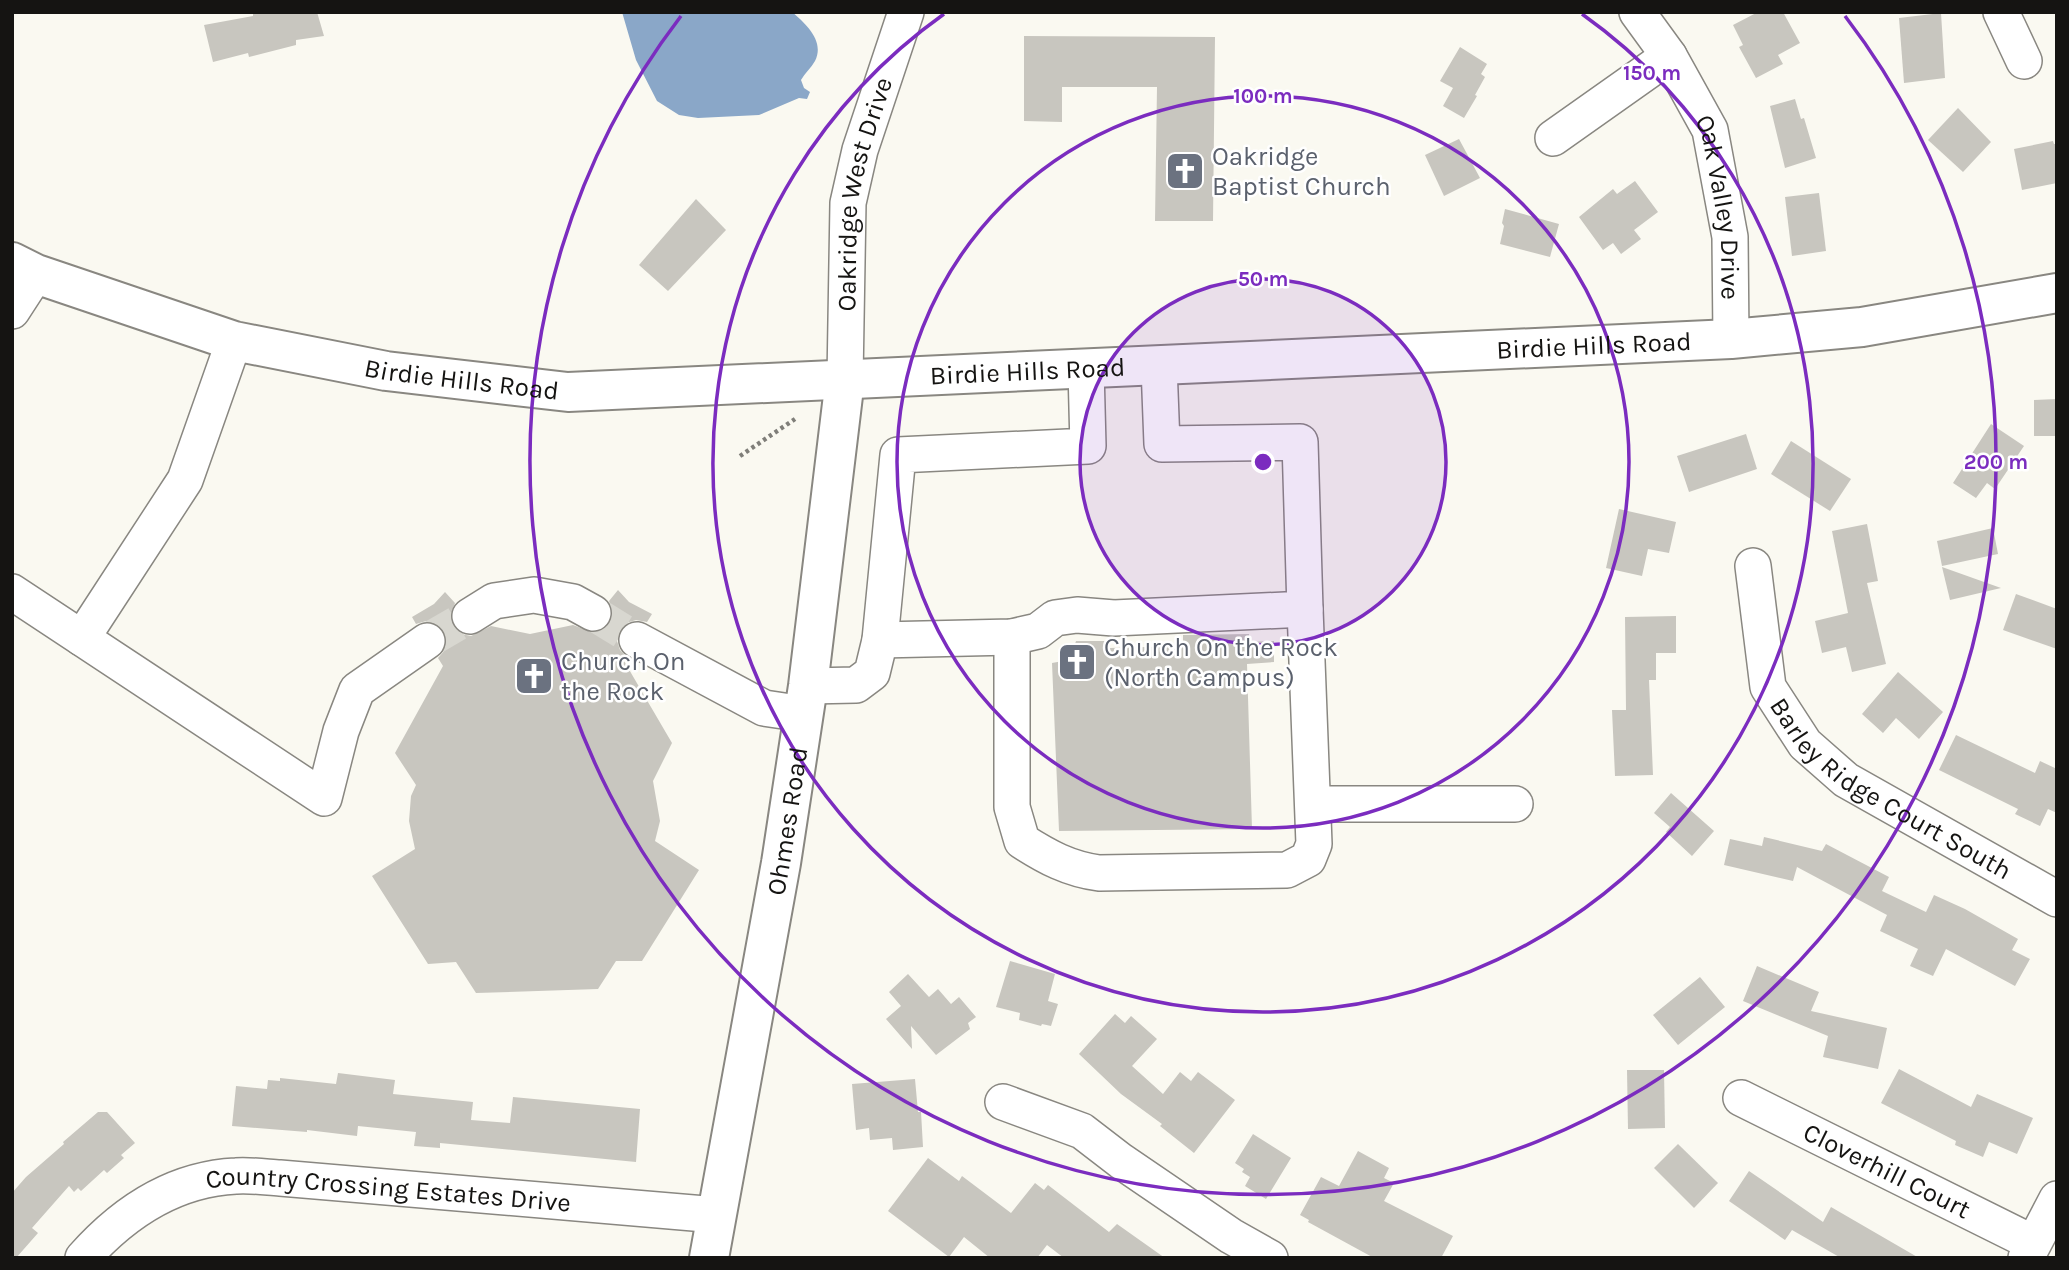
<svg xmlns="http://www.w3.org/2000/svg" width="2069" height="1270" font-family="Karla,sans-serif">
<rect width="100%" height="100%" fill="#faf9f1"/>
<path fill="#8aa7c8" d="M622,12H792C806,24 825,41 815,61C811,68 805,73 801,80L804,88L810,92L807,99L799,98L759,115L698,118L679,115L657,101L636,60Z"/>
<g fill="#c8c6bf">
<polygon points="253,12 317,12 324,36 296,40 296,45 249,57 248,53 213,62 204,25 253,16"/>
<polygon points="1758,12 1783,12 1800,43 1778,55 1783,64 1756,78 1739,47 1743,45 1733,25"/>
<polygon points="1941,13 1945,78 1904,83 1899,18"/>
<polygon points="1024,36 1215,37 1213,221 1155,221 1157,87 1062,87 1062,122 1024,121"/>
<polygon points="1460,47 1487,64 1481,74 1485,77 1475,95 1477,96 1464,118 1443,106 1453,88 1440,81"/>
<polygon points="1795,99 1801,119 1804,118 1816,158 1785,168 1770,106"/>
<polygon points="1958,108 1991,142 1963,172 1928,140"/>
<polygon points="1459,139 1480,178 1444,196 1425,155"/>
<polygon points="2053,141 2054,144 2057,144 2057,183 2022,190 2014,149"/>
<polygon points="1635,181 1658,212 1634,230 1641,239 1621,254 1613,243 1603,250 1579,217 1613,189 1617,194"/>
<polygon points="1819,193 1826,251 1792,256 1785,197"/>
<polygon points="696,199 726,230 668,291 639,265"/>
<polygon points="1505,209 1559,224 1550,257 1500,244 1504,226 1502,223"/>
<polygon points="2057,399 2057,436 2034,436 2034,400"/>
<polygon points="1991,424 2024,446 1995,489 1987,483 1976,498 1953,483"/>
<polygon points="1746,434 1757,469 1689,492 1677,456"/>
<polygon points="1791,441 1851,479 1830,511 1771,474"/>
<polygon points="1619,509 1676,522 1669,553 1648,549 1642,576 1606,568"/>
<polygon points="1867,524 1878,581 1867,583 1886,664 1852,672 1846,647 1822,653 1815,621 1848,613 1832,531"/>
<polygon points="1993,528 1998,554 1942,566 1937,541"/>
<polygon points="1942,567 2001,588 1950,600"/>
<polygon points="618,590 629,602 652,614 647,622 636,620 626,623 619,631 617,641 620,650 627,657 624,661 672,743 653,781 660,821 655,841 699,870 642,961 616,961 598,989 476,993 456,962 428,964 372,876 415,849 409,821 411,796 416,785 395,753 443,666 438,658 445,650 447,640 444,630 436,623 426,621 416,624 412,617 434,604 445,592 455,603 450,617 453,627 461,634 471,636 491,626 530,634 573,625 594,633 604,630 610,623 613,612 609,601"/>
<polygon points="2016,594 2057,609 2057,649 2003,630"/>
<polygon points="1676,616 1676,653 1656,653 1656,680 1649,680 1653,775 1615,776 1612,710 1626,710 1625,617"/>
<polygon points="1249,634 1250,642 1274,641 1274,662 1247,664 1252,829 1059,831 1052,663 1063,661 1072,653 1076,641 1109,641 1110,648 1183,646 1183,635"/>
<polygon points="1898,672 1943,712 1919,739 1896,718 1883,733 1862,714"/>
<polygon points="1956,735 2035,773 2040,761 2057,769 2057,813 2048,809 2040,826 2015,814 2018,809 1939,770"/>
<polygon points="1671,793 1714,831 1692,856 1666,832 1670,827 1654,813"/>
<polygon points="1764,837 1822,851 1826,844 1889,877 1882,891 1926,912 1934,895 1965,909 2018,939 2012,950 2030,959 2015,986 1946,949 1933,976 1910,966 1918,949 1880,931 1887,915 1797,867 1793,881 1724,865 1730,839 1762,846"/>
<polygon points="1010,961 1055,974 1048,1001 1058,1004 1051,1026 1042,1024 1041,1026 1019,1020 1020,1013 996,1007"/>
<polygon points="1757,966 1819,992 1811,1011 1887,1028 1878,1069 1823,1057 1828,1036 1743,1001"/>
<polygon points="908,974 929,997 938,989 951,1004 959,997 976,1017 968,1023 970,1029 936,1055 911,1026 912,1049 886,1019 901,1006 889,992"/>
<polygon points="1700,977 1725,1007 1678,1045 1653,1015"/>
<polygon points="1115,1014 1125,1023 1131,1016 1157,1039 1132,1066 1163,1094 1180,1072 1191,1081 1198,1072 1235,1100 1194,1153 1160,1126 1162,1124 1121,1094 1079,1054"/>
<polygon points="1899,1069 1971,1107 1977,1094 2033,1118 2017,1154 1989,1142 1983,1157 1955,1145 1956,1141 1881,1103"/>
<polygon points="1627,1070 1664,1070 1665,1128 1628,1129"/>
<polygon points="338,1073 395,1080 393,1094 473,1102 471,1120 510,1123 513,1097 640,1109 636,1162 440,1143 440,1148 414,1146 416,1132 358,1126 357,1136 307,1130 307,1132 232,1126 236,1086 267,1089 268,1080 280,1081 280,1078 336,1084"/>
<polygon points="915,1079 918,1112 921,1112 923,1147 893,1150 892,1138 870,1140 869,1128 856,1130 852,1084"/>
<polygon points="98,1112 107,1112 135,1143 121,1155 124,1158 107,1173 104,1170 81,1191 78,1188 74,1192 69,1186 32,1228 38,1233 16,1258 12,1258 12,1193 26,1177 64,1144 63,1142"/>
<polygon points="1253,1134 1291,1158 1266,1199 1245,1186 1250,1177 1242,1172 1244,1169 1235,1163"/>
<polygon points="1678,1144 1718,1183 1694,1208 1654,1168"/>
<polygon points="1358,1151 1389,1168 1384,1178 1394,1183 1384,1201 1453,1236 1441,1258 1374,1258 1308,1222 1309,1220 1300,1215 1321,1177 1339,1186"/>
<polygon points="928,1158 959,1181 962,1176 1011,1213 1035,1183 1044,1190 1048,1185 1109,1232 1117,1224 1165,1258 1064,1258 1047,1245 1037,1258 990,1258 964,1237 949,1257 888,1211"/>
<polygon points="1749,1171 1823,1222 1831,1207 1919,1258 1841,1258 1792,1230 1785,1240 1729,1201"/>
</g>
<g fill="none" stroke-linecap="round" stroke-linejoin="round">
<g stroke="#d8d7d0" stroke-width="35" stroke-dasharray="35 18" stroke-linecap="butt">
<polyline points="593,613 637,640"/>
<polyline points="427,641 470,616"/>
</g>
<defs>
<g id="minor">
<path id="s1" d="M1637,12L1669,56L1710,130L1730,237L1731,339"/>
<polyline points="2001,12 2024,61"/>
<polyline points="1553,138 1669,56"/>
<polyline points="12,311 36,274"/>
<path id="s2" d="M845,379L848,203L860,150L906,12"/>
<path id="s3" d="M1753,566L1768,687L1805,744L1846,780L2057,899"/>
<polyline points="12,592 324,798 341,731 357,690 427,641"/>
<polyline points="470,616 494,601 534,595 573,602 593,613"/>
<path d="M1012,637V807L1022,841C1047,857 1069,869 1099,873L1287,870L1308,859L1314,844L1305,609"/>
<polyline points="82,638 185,480 234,341"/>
<polyline points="637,640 764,708 804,714"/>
<polyline points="880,640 1012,637 1038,631 1055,618 1077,615 1114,618 1305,609 1300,442 1162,444 1159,366"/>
<polyline points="808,686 856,685 872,673 880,640 898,455 1088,446 1086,369"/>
<polyline points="1313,804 1515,804"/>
<path id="s4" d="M1741,1098L2033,1243"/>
<polyline points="1003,1102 1082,1131 1121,1161 1231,1236 1270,1258"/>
<path id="s5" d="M83,1258C123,1213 174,1179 236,1176C250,1175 265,1177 280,1178L717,1215"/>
<polyline points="2026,1258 2057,1199"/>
</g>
<g id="major">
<path id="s6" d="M12,262L36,274L234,341L386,371L568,392L1731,339L1862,327L2057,293"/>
<path id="s7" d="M709,1258L781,863L808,686L845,379"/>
</g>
</defs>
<use href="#minor" stroke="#898781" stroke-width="38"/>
<use href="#major" stroke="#898781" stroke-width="42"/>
<polyline stroke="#7f7e79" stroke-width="4.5" stroke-dasharray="3.5 3.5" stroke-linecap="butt" points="740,456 795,419"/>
<use href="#minor" stroke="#fff" stroke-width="35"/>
<use href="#major" stroke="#fff" stroke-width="38"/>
</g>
<circle cx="1263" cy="462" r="183" fill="#7b2cbf" fill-opacity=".12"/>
<g fill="none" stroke="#7b2cbf" stroke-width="3.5">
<circle cx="1263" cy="462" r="183"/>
<circle cx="1263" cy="462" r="366"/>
<path d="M1582 14A550 550 0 1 1 944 14"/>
<path d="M1845 16A733 733 0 1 1 681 16"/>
</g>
<defs>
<symbol id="church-square" viewBox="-11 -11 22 22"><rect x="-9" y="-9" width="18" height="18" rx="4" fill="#6b7280" stroke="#fff"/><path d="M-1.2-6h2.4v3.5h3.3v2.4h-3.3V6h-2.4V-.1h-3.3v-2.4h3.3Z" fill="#fff"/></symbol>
</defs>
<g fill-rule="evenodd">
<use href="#church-square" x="1163" y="149" width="44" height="44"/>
<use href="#church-square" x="1055" y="640" width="44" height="44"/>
<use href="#church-square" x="512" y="654" width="44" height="44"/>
</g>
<g text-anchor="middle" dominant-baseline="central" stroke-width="5" stroke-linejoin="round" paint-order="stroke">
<g font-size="26" fill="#5b616d" stroke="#fff" text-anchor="start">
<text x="1212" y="156">Oakridge<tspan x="1212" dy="30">Baptist Church</tspan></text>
<text x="1104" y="647">Church On the Rock<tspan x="1104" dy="30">(North Campus)</tspan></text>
<text x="561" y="661">Church On<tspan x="561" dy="30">the Rock</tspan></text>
</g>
<g font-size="26" fill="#151412" stroke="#fff">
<text stroke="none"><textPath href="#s2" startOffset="187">Oakridge West Drive</textPath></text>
<text stroke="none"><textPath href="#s1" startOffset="217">Oak Valley Drive</textPath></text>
<text stroke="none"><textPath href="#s6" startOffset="1601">Birdie Hills Road</textPath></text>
<text stroke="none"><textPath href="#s6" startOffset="1034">Birdie Hills Road</textPath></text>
<text stroke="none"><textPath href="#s6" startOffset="467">Birdie Hills Road</textPath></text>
<text stroke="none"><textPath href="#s3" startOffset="285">Barley Ridge Court South</textPath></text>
<text stroke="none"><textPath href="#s7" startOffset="444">Ohmes Road</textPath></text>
<text stroke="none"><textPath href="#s4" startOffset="163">Cloverhill Court</textPath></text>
<text stroke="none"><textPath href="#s5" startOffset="331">Country Crossing Estates Drive</textPath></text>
</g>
</g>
<circle cx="1263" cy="462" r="10" fill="#7b2cbf" stroke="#fff" stroke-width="3.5"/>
<g font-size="21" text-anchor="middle" font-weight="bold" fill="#7b2cbf" stroke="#fff" stroke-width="5" stroke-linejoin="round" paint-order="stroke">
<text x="1652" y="80">150 m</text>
<text x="1263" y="103">100 m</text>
<text x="1263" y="286">50 m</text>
<text x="1996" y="469">200 m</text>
</g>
<rect width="2069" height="1270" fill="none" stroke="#151412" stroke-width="28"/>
</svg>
